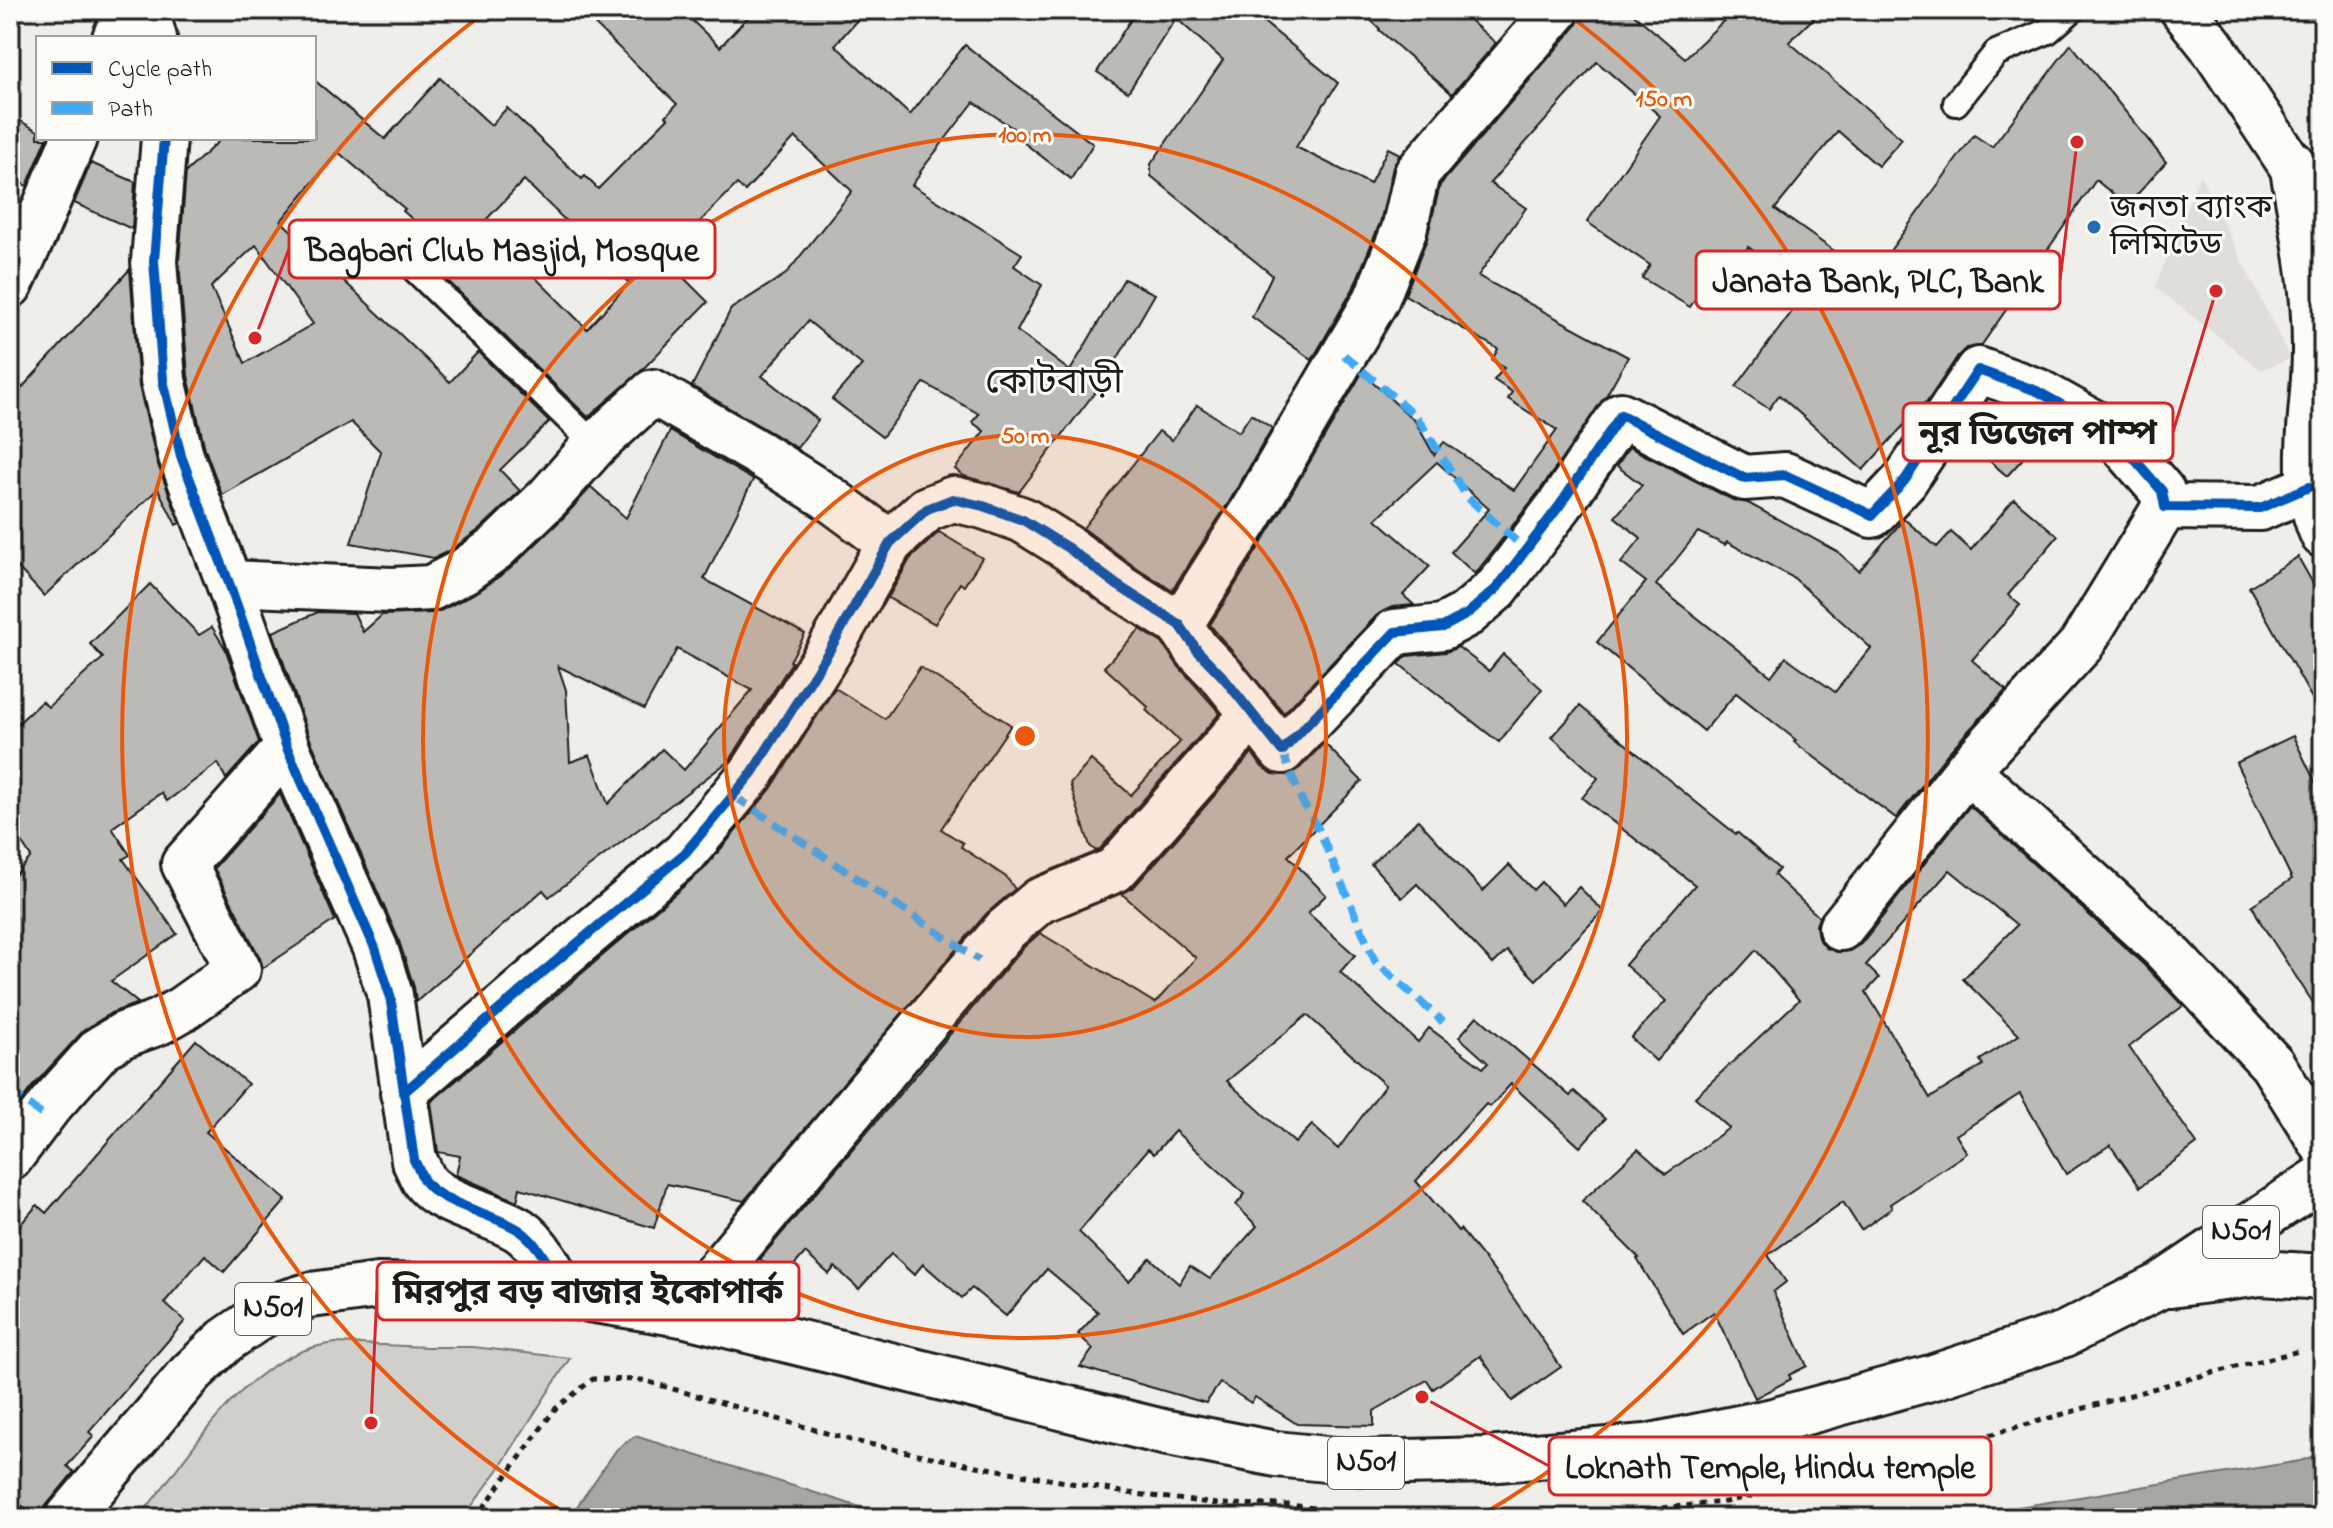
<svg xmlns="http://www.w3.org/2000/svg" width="2333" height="1528" font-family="'Indie Flower','Noto Sans Bengali',sans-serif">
<rect width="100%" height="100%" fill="#f0eeea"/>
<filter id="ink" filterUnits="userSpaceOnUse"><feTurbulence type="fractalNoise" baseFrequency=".0125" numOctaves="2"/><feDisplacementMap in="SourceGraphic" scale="16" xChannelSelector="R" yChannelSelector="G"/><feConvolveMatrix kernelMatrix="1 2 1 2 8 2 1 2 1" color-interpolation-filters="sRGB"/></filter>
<g filter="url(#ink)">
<polygon fill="#e0deda" points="2200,175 2290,359 2261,370 2155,287"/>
<path fill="#d0cfcc" stroke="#767674" stroke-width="2" d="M336,1343L427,1347H473L570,1358L498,1470L463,1518H138C193,1455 244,1352 336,1343Z"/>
<g fill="#a8a7a3" stroke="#706f6d" stroke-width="2">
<polygon points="635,1436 857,1506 910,1518 569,1518 617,1449"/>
<polygon points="2323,1453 2323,1518 1951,1518 2300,1461"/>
</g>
<g fill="#bbbab6" stroke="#1c1c1c" stroke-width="2" fill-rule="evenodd">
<path d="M580,10H681L720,47L754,10H866L835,45L910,115L965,45L1093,144L1071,179L1023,142L1026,137L974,102L920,172L921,173L912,185L1022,254L1014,266L1042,285L1017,331L1070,371L1124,279L1155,294L1108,375L1019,492L964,476L955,469L984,431L972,422L979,414L924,383L882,437L832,399L862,365L808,321L762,376L818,420L797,448L692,386L731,309L786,274L852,191L795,137L745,191L737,184L664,258L708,302L640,372L588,417L416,250L430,235L403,211L405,209L338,152L281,221L450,382L478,352L549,422L500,470L520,491L480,529L451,550L434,558L351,543L381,452L351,422L222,495L205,449L188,376L179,261L186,172L222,138H314V80L385,139L440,78L491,125L507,108L582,179L585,176L598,189L668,118L666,116L677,104ZM524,180L629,283L587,329L482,224ZM256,245L313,324L245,363L211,287Z"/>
<polygon points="1137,10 1249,10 1338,83 1296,147 1370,184 1388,148 1400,154 1393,167 1380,223 1353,289 1312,360 1252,317 1272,275 1151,176 1151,164 1223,60 1176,18 1128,92 1097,72"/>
<polygon points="1360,10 1458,10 1496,43 1452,94 1379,30 1380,29"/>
<polygon points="1581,10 1629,10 1685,58 1735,10 1822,10 1789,42 1902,139 1878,166 1838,131 1775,209 1871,277 1974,135 1992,147 2071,44 2166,162 2127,206 2096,180 1981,346 1966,348 1958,356 1925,405 1924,403 1863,470 1779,395 1769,409 1736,387 1808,290 1748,247 1723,285 1710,277 1690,307 1642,278 1650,265 1587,222 1660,116 1597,62 1490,183 1526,208 1478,276 1628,357 1606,396 1540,490 1475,574 1451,552 1489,509 1437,462 1376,519 1430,566 1403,595 1414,605 1392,607 1377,615 1284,713 1210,625 1271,528 1362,373 1415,421 1434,455 1444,442 1514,490 1557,430 1508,399 1512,392 1494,380 1504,368 1492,360 1498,349 1405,295 1427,239 1440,185 1576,26 1581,15"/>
<polygon points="10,115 38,131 38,138 47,138 27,186 10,178"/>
<polygon points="91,163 135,182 132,229 74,203"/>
<polygon points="130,269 139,386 157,462 180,523 176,525 158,489 44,596 10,559 10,401"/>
<polygon points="1987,402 2036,444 2007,476 1963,438"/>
<polygon points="1197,405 1239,432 1251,414 1272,428 1229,502 1172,590 1131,564 1083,528 1159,431 1172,440"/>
<path d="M670,431L753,480L704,579L805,634L790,661L792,662L730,760L549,897L543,890L416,1002L414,987L398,938L310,739L273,632L318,612L354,613L363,632L382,615L432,613L442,610L479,591L511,568L565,516L591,487L626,518ZM677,649L752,690L684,770L662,749L608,804L590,755L570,762L566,690L558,666L644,709Z"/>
<path d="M1629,447L1733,500L1748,503L1838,552L1859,571L1904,519L1937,547L1951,532L1971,550L2014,499L2058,536L2008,595L2020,605L1972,660L2006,690L1948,753L1896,818L1794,742L1796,740L1736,693L1704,731L1597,642L1646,582L1621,563L1641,538L1615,517L1642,485L1617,466ZM1698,532L1725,545L1727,542L1794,578L1871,648L1835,692L1786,657L1771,676L1656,585Z"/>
<polygon points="939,532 982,558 964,586 960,583 935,624 888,598 910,559"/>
<polygon points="2298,557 2323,601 2323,718 2249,587"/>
<polygon points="150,584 199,635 212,627 225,648 259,742 226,779 218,763 167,801 161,793 112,828 130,855 123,859 177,934 111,981 138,1003 111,1013 83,1031 31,1088 10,1116 10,881 31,857 10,825 10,731 42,701 48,707 103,658 90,644"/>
<polygon points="1140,629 1162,643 1179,667 1220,713 1100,849 1096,851 1090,846 1070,784 1091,760 1131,795 1180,742 1146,710 1148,707 1104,667"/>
<polygon points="1458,647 1489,671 1503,654 1542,689 1499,742 1399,664 1407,656 1446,652"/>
<polygon points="920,667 1011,725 941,829 963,843 961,847 1006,877 1015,889 986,914 744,1201 667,1184 654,1228 520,1188 517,1201 456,1175 460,1156 438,1152 431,1102 704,869 771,789 835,688 885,719"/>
<path d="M1580,706L1692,799L1736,834L1738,833L1779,869L1774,875L1819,917L1816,925L1818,938L1826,948L1837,952L1849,951L1861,944L1970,806L2144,965L2183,1006L2129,1047L2197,1144L2140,1187L2110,1145L2066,1174L2020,1094L1956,1135L1967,1153L1890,1204L1892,1208L1861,1230L1843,1202L1768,1255L1786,1282L1773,1292L1807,1366L1789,1375L1791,1379L1755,1398L1714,1312L1683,1334L1637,1259L1639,1258L1582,1201L1638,1149L1666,1174L1729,1128L1695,1097L1799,1000L1756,950L1656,1061L1631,1038L1666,1001L1625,965L1695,885L1582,798L1598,778L1552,737ZM1950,870L2017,925L1963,979L2019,1035L1980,1060L1983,1065L1930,1098L1866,992L1879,978L1866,965Z"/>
<polygon points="2293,736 2323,798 2323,1018 2261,923 2252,905 2292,879 2236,763"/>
<path d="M1324,743L1362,781L1288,856L1326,895L1308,913L1355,955L1340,972L1418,1042L1429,1028L1483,1068L1488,1063L1459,1037L1477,1016L1570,1096L1574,1091L1605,1119L1580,1147L1511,1084L1490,1107L1486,1104L1416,1181L1458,1231L1460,1229L1501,1280L1561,1367L1512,1401L1480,1356L1433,1389L1427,1380L1374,1411V1426L1297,1424L1255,1397L1251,1403L1220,1383L1206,1403L1080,1367L1093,1349L1078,1334L1098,1312L1047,1269L1006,1316L972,1288L962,1298L923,1264L914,1275L891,1254L859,1289L835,1267L829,1274L805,1253L782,1279L760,1259L1023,948L1040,933L1155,1003L1196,958L1122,894L1134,887L1252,753L1262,767L1273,774L1287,775L1300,768ZM1307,1015L1385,1085L1338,1149L1312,1125L1295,1143L1227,1081ZM1175,1131L1245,1194L1236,1205L1257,1226L1210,1279L1190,1266L1179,1284L1150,1258L1129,1281L1079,1232L1148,1149L1154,1154Z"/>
<polygon points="280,794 335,920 263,968 260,958 214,868"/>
<polygon points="1418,820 1483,891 1509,865 1533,890 1541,882 1563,904 1579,887 1603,911 1536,980 1507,951 1493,964 1417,884 1402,898 1371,864"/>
<polygon points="196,1040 248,1084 206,1132 286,1200 224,1272 205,1255 164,1303 185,1321 89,1432 94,1436 67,1466 74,1472 36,1518 10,1495 10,1237 37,1205 46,1213"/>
</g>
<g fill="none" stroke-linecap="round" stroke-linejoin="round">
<defs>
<g id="lane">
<polyline points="1956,103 1996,53 2048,31 2072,10"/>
<polyline points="405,260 595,445"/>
</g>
<g id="street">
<polyline points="146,10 154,38"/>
<polyline points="115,38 127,10"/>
<path d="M164,138L154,261L163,380L181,456L229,583L287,748L375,948L390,995L414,1160C418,1167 421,1176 425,1182C441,1204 494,1214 519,1230C539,1243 554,1274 564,1295"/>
<polyline points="10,285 33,236 74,138"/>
<polyline points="229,583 392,590 431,588 464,571 496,548 548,498 595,445 653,392 758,453 829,498 890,543"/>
<polyline points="1180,625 1250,515 1376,300 1404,230 1417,173 1557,10"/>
<polyline points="1967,770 2162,947 2272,1064 2323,1145"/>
<polyline points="1841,928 1967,770 2081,645 2165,507"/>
<polyline points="403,1093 542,973 685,853 752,773 829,651 890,543 927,509 953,499 983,506 1023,520 1068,548 1117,585 1180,625 1197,650 1223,677 1282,751 1395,632 1443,627 1467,614 1497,588 1560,505 1621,415 1744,478 1785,475 1872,515 1905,480 1978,370 2037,391 2112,433 2162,491 2165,507 2260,508 2309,487"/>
<polyline points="10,1158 50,1105 101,1048 123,1035 159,1022 182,1009 238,969 184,864 287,748"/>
<polyline points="682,1314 898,1055 1005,930 1039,901 1115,870 1252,715"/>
</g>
<g id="highway">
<polyline points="2183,10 2211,45 2307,189"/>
<path d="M2292,163C2302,224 2315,284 2315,346C2316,409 2296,474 2323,535"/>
<polyline points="2170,1285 2261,1273 2323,1277"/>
<polyline points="68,1518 191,1373 226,1340 261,1316 285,1303 311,1295 378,1286 451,1287 564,1295 682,1314 1163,1432 1276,1454 1365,1463 1486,1460 1646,1447 1773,1421 1934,1377 2065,1334 2160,1286 2323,1177"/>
</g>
</defs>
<use href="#lane" stroke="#1c1c1c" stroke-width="30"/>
<use href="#street" stroke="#1c1c1c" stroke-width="50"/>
<use href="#highway" stroke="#1c1c1c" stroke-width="50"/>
<g stroke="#1c1c1c" stroke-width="5" stroke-dasharray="6 6" stroke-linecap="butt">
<polyline points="476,1518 555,1409 593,1379 642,1380 854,1441 966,1464 1121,1492 1217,1504 1290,1505 1389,1518"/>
<polyline points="1555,1518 1725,1502 1858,1472 2177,1382 2299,1351"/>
</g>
<use href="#lane" stroke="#fdfcf7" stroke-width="24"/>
<use href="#street" stroke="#fdfcf7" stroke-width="44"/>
<use href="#highway" stroke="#fdfcf7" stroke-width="44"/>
<g stroke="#3fa9f5" stroke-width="8" stroke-dasharray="16 8" stroke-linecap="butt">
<polyline points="1344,355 1417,417 1467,497 1525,549"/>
<polyline points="1282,751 1302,801 1319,830 1375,961 1443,1022"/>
<polyline points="734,796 979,960"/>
<polyline points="10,1090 42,1115"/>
</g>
<defs>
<g id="cycleway">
<path d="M164,138L154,261L163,380L181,456L229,583L287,748L375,948L390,995L414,1160C418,1167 421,1176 425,1182C441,1204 494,1214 519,1230C539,1243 554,1274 564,1295"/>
<polyline points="403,1093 542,973 685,853 752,773 829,651 890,543 927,509 953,499 983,506 1023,520 1068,548 1117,585 1180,625 1197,650 1223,677 1282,751 1395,632 1443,627 1467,614 1497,588 1560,505 1621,415 1744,478 1785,475 1872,515 1905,480 1978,370 2037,391 2112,433 2162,491 2165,507 2260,508 2309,487"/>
</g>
</defs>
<use href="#cycleway" stroke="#fdfcf7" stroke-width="15"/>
<use href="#cycleway" stroke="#0057b8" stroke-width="10"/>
</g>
</g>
<circle cx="1025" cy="736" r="301" fill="#e8590c" fill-opacity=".12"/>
<g fill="none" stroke="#e8590c" stroke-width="4">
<circle cx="1025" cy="736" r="301"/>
<circle cx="1025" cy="736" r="602"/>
<path d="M567 1514A903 903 0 0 1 488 10M1562 10A903 903 0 0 1 1483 1514"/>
</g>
<circle fill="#1f6fb2" stroke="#fdfcf7" stroke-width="3" cx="2094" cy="227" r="8"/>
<g text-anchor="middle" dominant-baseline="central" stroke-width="6" stroke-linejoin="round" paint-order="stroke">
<g fill="#fdfcf7" stroke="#605f5e" stroke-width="2">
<rect x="2203" y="1206" width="76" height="52" rx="6"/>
<rect x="235" y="1283" width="76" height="52" rx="6"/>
<rect x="1328" y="1437" width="76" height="52" rx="6"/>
</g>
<g font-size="30" font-weight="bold" fill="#1c1c1c">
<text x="2241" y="1232">N501</text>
<text x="273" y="1309">N501</text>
<text x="1366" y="1463">N501</text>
</g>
<g font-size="32" fill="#1c1c1c" stroke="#fdfcf7" text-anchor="start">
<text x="2110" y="209">জনতা ব্যাংক<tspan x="2110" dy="37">লিমিটেড</tspan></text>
</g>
<g font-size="36" fill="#1c1c1c" stroke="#fdfcf7">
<text x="1054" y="384">কোটবাড়ী</text>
</g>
</g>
<circle cx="1025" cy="736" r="12" fill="#e8590c" stroke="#fdfcf7" stroke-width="4"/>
<g font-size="24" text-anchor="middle" font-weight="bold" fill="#e8590c" stroke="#fdfcf7" stroke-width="6" stroke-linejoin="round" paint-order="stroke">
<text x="1664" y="106">150 m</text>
<text x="1025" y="142">100 m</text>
<text x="1025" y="443">50 m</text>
</g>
<path fill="none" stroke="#d62828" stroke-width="3" d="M255 338L289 249M2077 142L2060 280M2216 291L2173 432M371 1423L377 1291M1422 1397L1549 1466"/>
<g fill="#d62828" stroke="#fdfcf7" stroke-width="3">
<circle cx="255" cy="338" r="8"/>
<circle cx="2077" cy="142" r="8"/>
<circle cx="2216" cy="291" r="8"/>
<circle cx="371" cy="1423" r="8"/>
<circle cx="1422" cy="1397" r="8"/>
</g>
<g fill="#fdfcf7" stroke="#d62828" stroke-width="3">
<rect x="289" y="220" width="426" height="58" rx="8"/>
<rect x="1696" y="251" width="364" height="58" rx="8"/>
<rect x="1903" y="403" width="270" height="58" rx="8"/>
<rect x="377" y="1262" width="422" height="58" rx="8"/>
<rect x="1549" y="1437" width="442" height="58" rx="8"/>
</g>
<g font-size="34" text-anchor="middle" font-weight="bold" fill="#1c1c1c">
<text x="502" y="261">Bagbari Club Masjid, Mosque</text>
<text x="1878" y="292">Janata Bank, PLC, Bank</text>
<text x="2038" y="444">নূর ডিজেল পাম্প</text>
<text x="588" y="1303">মিরপুর বড় বাজার ইকোপার্ক</text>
<text x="1770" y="1478">Loknath Temple, Hindu temple</text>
</g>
<rect width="2333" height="1528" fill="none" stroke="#fdfcf7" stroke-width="40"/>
<rect x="20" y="20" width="2293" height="1488" fill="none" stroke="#1c1c1c" stroke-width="3" filter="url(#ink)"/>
<rect x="36" y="36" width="280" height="104" fill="#fdfcf7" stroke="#a3a29f" stroke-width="2"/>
<rect x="52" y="62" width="40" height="12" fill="#0057b8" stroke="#a3a29f" stroke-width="2"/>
<text x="108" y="76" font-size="24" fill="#1c1c1c">Cycle path</text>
<rect x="52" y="102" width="40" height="12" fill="#3fa9f5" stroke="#a3a29f" stroke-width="2"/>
<text x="108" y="116" font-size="24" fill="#1c1c1c">Path</text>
</svg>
